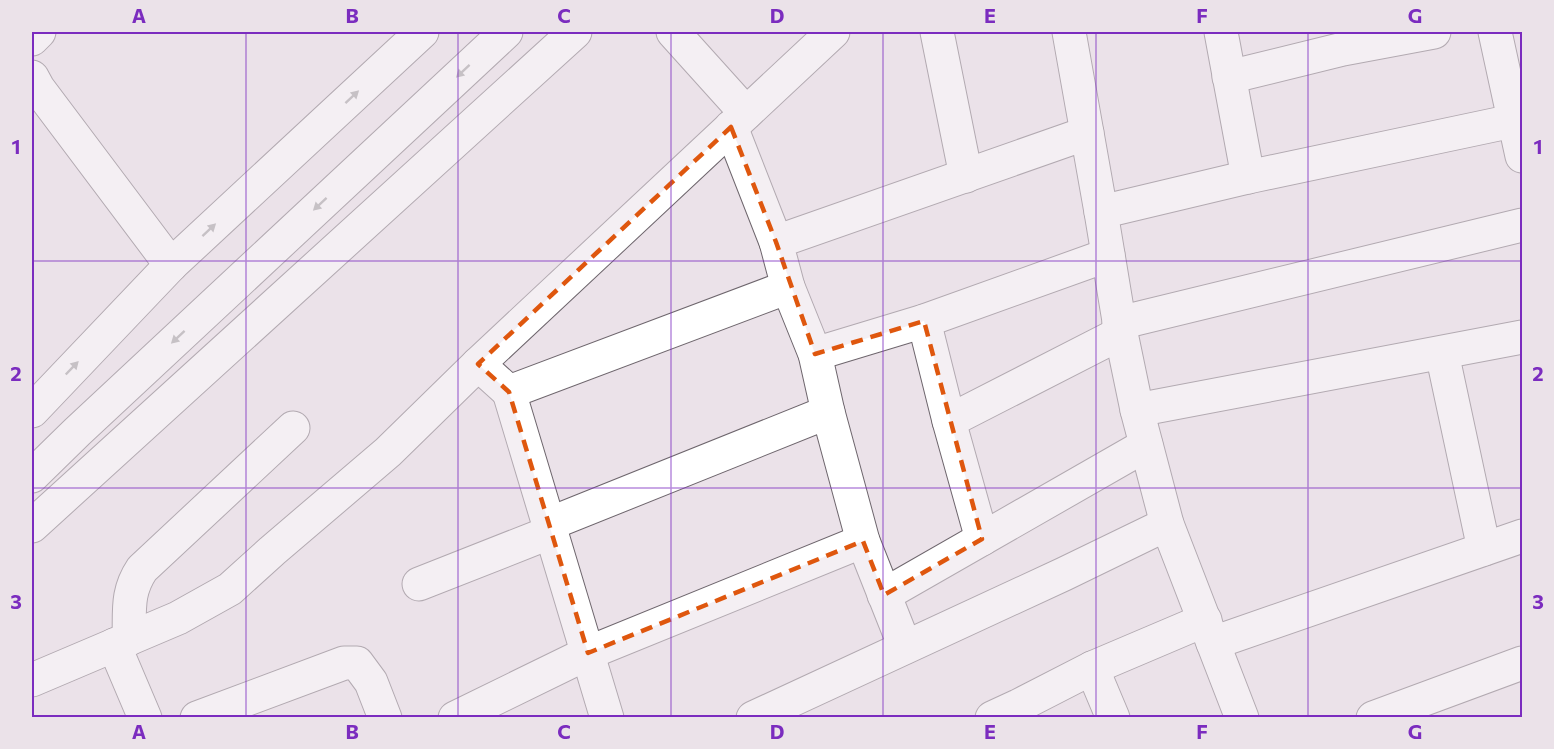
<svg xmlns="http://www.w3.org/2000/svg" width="1554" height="749" font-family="Commissioner,sans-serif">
<rect width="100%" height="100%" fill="#ebe2e9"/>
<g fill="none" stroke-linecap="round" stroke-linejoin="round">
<defs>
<g id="minor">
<polyline points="673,32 746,113"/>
<polyline points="937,32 966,176"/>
<polyline points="1069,32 1087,133"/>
<polyline points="1221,32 1248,177"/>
<polyline points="1495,32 1522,156"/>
<polyline points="32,39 39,32"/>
<polyline points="32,77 38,88 171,265"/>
<polyline points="1229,77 1343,49 1434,32"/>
<polyline points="731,127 776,242"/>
<polyline points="1101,212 1121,333 1137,410 1167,524 1242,718"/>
<polyline points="788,287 815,354 828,412 863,541 905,647"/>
<polyline points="924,321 949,421 982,539"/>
<polyline points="1119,323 1522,225"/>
<polyline points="1442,353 1484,549"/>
<polyline points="815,354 924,321 1108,255"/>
<polyline points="478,364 833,32"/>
<polyline points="509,392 607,718"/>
<polyline points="1137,410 1522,337"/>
<polyline points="32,411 171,265 422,32"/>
<polyline points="949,421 1121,333"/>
<polyline points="32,476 77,432 506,32"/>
<polyline points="549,524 828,412"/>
<polyline points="32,526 575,32"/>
<polyline points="419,584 551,532"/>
<polyline points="884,595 1146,445"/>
<path d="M129,639C130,611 126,593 142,569L293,428"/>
<polyline points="1213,643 1522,536"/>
<polyline points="114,645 145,718"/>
<polyline points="1092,668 1113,718"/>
<polyline points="32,680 178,618 230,589 272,551 388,452 478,364 509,392 788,287 776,242 1087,133 1101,212 1248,177 1522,119"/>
<polyline points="197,718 344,663 357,663 371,682 385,718"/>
<polyline points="455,718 588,653 863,541"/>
<polyline points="753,718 1064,574 1167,524"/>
<polyline points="992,718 1018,706 1092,668 1205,620"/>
<polyline points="1373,718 1522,663"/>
</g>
</defs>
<use href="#minor" stroke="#6e666d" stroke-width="35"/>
<use href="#minor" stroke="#fff" stroke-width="33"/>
</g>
<defs><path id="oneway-solid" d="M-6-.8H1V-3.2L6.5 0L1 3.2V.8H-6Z" transform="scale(1.5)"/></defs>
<g fill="#9a999a">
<use href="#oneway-solid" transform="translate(463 71) rotate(137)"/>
<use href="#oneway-solid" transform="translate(352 97) rotate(-43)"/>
<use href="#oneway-solid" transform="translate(320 204) rotate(137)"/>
<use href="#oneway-solid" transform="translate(209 230) rotate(-43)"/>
<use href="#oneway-solid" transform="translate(178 337) rotate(137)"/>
<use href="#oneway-solid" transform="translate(72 368) rotate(-46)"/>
</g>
<path d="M0 0H1554V749H0ZM731,127L776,242L815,354L924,321L982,539L884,595L863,541L588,653L509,392L478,364Z" fill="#ebe2e9" fill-opacity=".55" fill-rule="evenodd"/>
<path fill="none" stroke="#df570e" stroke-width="4.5" stroke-dasharray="12 8" stroke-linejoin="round" d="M731,127L776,242L815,354L924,321L982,539L884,595L863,541L588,653L509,392L478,364Z"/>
<path fill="none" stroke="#7b2cbf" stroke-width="1.5" stroke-opacity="0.55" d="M246,32V718M458,32V718M671,32V718M883,32V718M1096,32V718M1308,32V718M32,261H1522M32,488H1522"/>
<rect width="1554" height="749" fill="none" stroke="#ebe2e9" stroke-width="66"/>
<rect x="33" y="33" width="1488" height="683" fill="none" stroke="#7b2cbf" stroke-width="2"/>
<g font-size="20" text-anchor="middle" font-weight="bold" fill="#7b2cbf">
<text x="139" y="23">A</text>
<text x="352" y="23">B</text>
<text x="564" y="23">C</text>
<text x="777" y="23">D</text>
<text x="990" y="23">E</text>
<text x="1202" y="23">F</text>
<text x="1415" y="23">G</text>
<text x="16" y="154">1</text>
<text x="1538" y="154">1</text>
<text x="16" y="381">2</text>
<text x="1538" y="381">2</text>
<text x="16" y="609">3</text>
<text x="1538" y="609">3</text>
<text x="139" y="739">A</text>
<text x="352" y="739">B</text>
<text x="564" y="739">C</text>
<text x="777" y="739">D</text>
<text x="990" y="739">E</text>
<text x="1202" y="739">F</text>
<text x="1415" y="739">G</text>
</g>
</svg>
